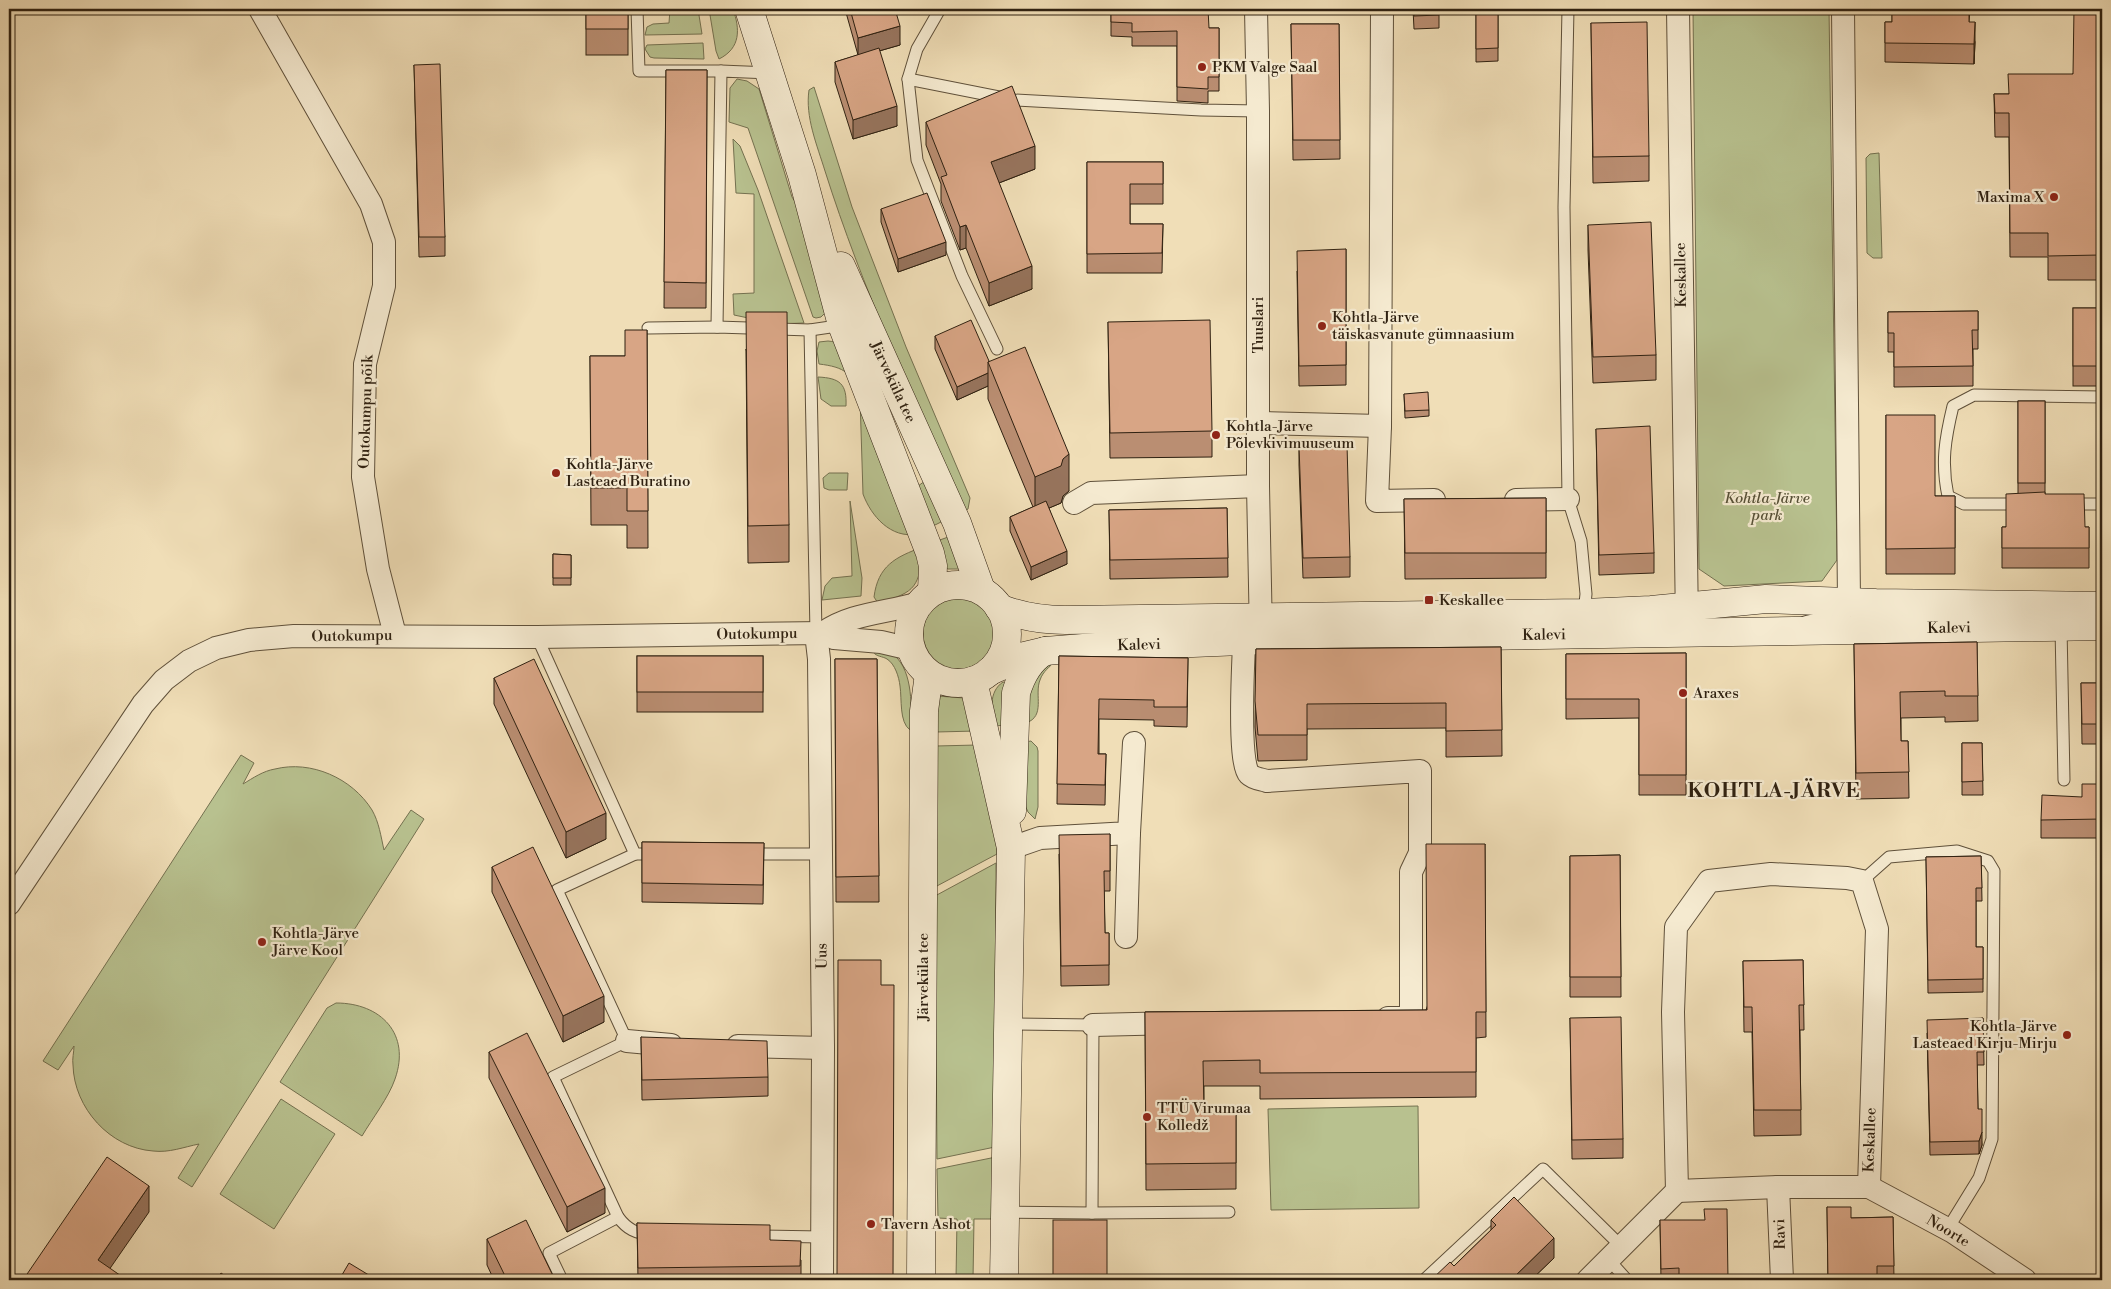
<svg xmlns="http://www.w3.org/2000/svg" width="2111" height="1289" font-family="'Libre Bodoni',serif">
<rect width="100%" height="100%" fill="#f0deb7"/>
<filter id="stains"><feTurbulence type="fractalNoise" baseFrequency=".004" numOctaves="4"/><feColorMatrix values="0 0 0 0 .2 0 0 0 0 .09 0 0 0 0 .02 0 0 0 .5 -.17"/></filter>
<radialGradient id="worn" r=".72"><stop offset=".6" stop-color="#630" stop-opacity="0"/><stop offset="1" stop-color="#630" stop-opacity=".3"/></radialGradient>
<g fill="#b8c18f" stroke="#747150">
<polygon points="670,9 698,9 702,34 645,35 647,27 653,24 669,23"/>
<path d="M709,9H733C740,29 741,48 719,59L716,51Z"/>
<polygon points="1693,9 1829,9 1837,560 1822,581 1724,586 1699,569"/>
<polygon points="703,43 704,59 654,58 650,57 645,49 647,45"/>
<polygon points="737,79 747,81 759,89 792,197 803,214 827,311 821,317 816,318 813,317 748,128 729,122 730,88"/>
<path d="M814,87L852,207L906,347L970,498L968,509L964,512C914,400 862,288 825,171C817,145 805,117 809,90Z"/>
<polygon points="733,139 740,146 758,190 804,323 777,324 734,315 733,294 754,293 754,194 736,193"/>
<polygon points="1879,153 1882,258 1873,258 1867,253 1866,158 1870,154"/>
<path d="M828,341C839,342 844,345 850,355L917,534C891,539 871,516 863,494L860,398C854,373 844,367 819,364L817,351L819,342Z"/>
<path d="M818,377C840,378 847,384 846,406H831L821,399Z"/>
<polygon points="829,473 848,473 847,490 829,490 824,488 823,478"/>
<polygon points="925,481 947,519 931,527 918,486"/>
<polygon points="850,501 862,578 861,596 822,600 825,586 832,578 852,576"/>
<polygon points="954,535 964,569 948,569 944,567 934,542"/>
<path d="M923,547C919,587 917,592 878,603L874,597C878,566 895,557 923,547Z"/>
<circle cx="959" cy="633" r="36"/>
<path d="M881,649C885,651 891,653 895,656C913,672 912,709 910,730C899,722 902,699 900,686C899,677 895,664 887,659C882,656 877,657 873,652Z"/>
<path d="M1055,661C1050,667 1043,671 1040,680C1034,695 1046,716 1026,723L1028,682L1034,672Z"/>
<path d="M1003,682L1007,683L1009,725L993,726C992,711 988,692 1003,682Z"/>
<polygon points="937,696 964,698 977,731 936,732"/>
<polygon points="1031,741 1037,747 1038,751 1038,807 1035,819 1028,812 1025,805 1025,742"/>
<polygon points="977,745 997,838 997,854 935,887 936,746"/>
<path d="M241,755L254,763L243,784C253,778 263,771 275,769C311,760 352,778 372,810C379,822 381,837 384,850L411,810L424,819L192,1187L178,1178L199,1144C184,1147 169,1153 153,1151C110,1148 74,1108 73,1065C72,1059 74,1052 74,1046L58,1070L43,1061Z"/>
<polygon points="996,863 995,1147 937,1159 935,896"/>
<path d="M336,1003C381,1003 411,1034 395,1079C389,1097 372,1119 362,1136L280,1082L327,1008Z"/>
<polygon points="281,1099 335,1134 274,1229 220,1194"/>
<polygon points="1418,1106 1419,1208 1271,1210 1268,1109"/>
<polygon points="996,1157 994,1219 974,1219 973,1280 956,1280 957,1219 938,1218 937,1169"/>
</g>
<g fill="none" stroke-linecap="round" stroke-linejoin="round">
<defs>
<g id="lane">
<polyline points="637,9 639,71 721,71"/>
<polyline points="1568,9 1564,207 1568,499 1581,541 1586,594 1584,613"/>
<polyline points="908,79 917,49 940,9"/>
<polyline points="717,327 721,71 768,73"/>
<polyline points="648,328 717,327 810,330 844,325"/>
<polyline points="810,330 816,633"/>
<polyline points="997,349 962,276 917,160 908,79 1014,100 1201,110 1258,111"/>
<path d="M2021,504H1964L1948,496C1941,463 1945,439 1953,406L1974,395L2102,397"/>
<polyline points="2070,504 2102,504"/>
<polyline points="2061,627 2064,780"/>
<polyline points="537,637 635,854 642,854"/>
<polyline points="750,854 821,854"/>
<polyline points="1862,881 1889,857 1957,851 1988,861 1994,871 1992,1139 1979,1178 1947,1230"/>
<polyline points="1004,1212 1092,1213 1093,1025 1009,1024"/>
<polyline points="1092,1213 1229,1212"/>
<path d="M618,1217C627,1229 636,1234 651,1234"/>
<polyline points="757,1236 822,1237"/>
<polyline points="1609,1260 1627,1280"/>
<polyline points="562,1280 549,1253 618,1217 553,1077 627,1041 557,890 635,854"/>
<polyline points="1424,1280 1543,1169 1622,1247"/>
</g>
<g id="street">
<polyline points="260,9 371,204 384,242 384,286 365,364 363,477 378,569 395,635"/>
<polyline points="1256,9 1258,111 1258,486 1261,635"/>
<polyline points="1382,9 1380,426 1377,501 1434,500"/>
<polyline points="1678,9 1687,623"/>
<polyline points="1258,423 1380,426"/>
<polyline points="1516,500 1568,499"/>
<polyline points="1074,503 1091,493 1258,486"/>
<path d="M1245,624C1244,646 1237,762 1249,774C1254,779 1261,779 1267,781L1420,771V853L1411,872V1018H1388"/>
<path d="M1807,627C1826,623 1838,617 1849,601L1843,9"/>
<polyline points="816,633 819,659 823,1048 822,1280"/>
<path d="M823,633C851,613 887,613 919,603"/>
<polyline points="1011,848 1040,838 1129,833 1134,743"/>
<polyline points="9,904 143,704 164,680 189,661 216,648 249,640 294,636 537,637 823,633 834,638 881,642 911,649"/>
<polyline points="1126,937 1129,833"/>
<polyline points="1093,1025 1176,1023"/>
<polyline points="627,1041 671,1045"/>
<polyline points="738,1046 823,1048"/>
<polyline points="1778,1187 1782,1280"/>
<polyline points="1677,1191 1673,1012 1676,927 1709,881 1771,874 1847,878 1862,881 1877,929 1869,1187"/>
<polyline points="1677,1191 1778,1187 1869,1187 1953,1232 2025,1280"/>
<polyline points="1588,1280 1677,1191"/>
</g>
<g id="secondary">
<polyline points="749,9 802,175 842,325 930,553 933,566 932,591"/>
<polyline points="841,266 957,523 981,590"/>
<circle cx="958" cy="634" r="49"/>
<path d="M999,608C1022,617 1041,620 1065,620L1584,613L1651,610L1766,599L1876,603L2102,606"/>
<polyline points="990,671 1024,656 1045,651 1096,647 1293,639 2102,626"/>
<polyline points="973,681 1011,848 1004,1280"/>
<path d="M1012,811L1016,693C1021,676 1029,660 1045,651"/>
<polyline points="921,1280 924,711 929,674"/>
</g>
</defs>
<use href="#lane" stroke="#5f503a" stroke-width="13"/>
<use href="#street" stroke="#5f503a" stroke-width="24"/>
<use href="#secondary" stroke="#2f2111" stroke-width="29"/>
<use href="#lane" stroke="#f5ead0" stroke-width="11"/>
<use href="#street" stroke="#f5ead0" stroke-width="22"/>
<use href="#secondary" stroke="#f5ead0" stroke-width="28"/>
</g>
<g fill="#ba8e72" stroke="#2f2111">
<polygon points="135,9 159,9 158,13"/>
<rect x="586" y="9" width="42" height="46"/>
<polygon points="845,9 895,9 900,45 879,51 897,126 853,139 835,82 835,62 858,55"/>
<polygon points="1111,9 1209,28 1219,28 1219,91 1208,91 1208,103 1177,101 1177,46 1132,46 1132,37 1111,36"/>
<polygon points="1413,9 1439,9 1439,28 1414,29"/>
<polygon points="1476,9 1498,9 1498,61 1476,62"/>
<polygon points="1892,9 1970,9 1969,22 1975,42 1974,64 1885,62 1885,22 1892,22"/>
<polygon points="2102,9 2102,65 2098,65 2100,280 2048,280 2048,257 2010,257 2009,137 1995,137 1994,94 2008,94 2073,74"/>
<polygon points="1591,23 1649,156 1649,181 1593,183"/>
<polygon points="1291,24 1339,24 1340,159 1293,160"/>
<polygon points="414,65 445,237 445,256 419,257"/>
<polygon points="666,70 707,70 706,308 664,308"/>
<polygon points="926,122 1035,169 999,183 1032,289 989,306 966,248 960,250 941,201 941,184 926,145"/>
<polygon points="1087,162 1163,162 1163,204 1130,204 1130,224 1163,224 1162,273 1087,273"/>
<polygon points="881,209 946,255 898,272 881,222"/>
<polygon points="1588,225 1656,355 1656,380 1593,383 1588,250"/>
<polygon points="1346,249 1346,385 1299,386 1297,271"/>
<rect x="2073" y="308" width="29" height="78"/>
<polygon points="1978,311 1978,349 1973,349 1973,386 1894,387 1894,352 1888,352 1888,312"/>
<polygon points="1108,322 1212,431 1212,457 1110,458"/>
<polygon points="647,330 648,548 627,548 627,525 591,525 590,356 625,356"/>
<polygon points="935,336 989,361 1069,491 1063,496 1061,503 1049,508 1067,564 1031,580 1010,531 1010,517 1033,507 988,399 988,386 957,400 935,349"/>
<polygon points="746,349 789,525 789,562 748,563"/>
<polygon points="1404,394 1429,410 1429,416 1405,418"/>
<polygon points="2018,401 2045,401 2045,494 2085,527 2089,527 2089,568 2002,568 2002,527 2006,527 2018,493"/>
<polygon points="1886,415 1935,496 1955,496 1955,574 1886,574"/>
<polygon points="1596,429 1654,553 1654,573 1599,575"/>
<polygon points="1299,446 1350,557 1350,577 1303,578 1299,465"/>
<polygon points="1546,498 1546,578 1405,579 1404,499"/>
<polygon points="1227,508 1228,577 1110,579 1109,510"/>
<polygon points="553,554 571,555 571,585 553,585"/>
<polygon points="1977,642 1978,721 1945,722 1945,717 1901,718 1901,741 1908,741 1909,798 1856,799 1854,644"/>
<polygon points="1501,647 1502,756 1446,757 1446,728 1307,729 1307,760 1258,761 1255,727 1256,649"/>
<polygon points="1686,653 1686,795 1639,795 1639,718 1566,719 1566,654"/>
<rect x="637" y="656" width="126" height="56"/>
<polygon points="1059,656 1188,658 1187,727 1154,726 1154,720 1099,719 1099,754 1106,754 1105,805 1057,804"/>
<polygon points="835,659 877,659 879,902 836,902"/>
<polygon points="494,678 606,839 566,858 494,704"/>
<polygon points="2081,683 2102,683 2102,744 2082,744"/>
<polygon points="1962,743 1982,743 1983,795 1962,795"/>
<polygon points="2102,784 2102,838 2041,838 2041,820 2082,797"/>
<polygon points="1110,834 1110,891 1104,891 1105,933 1109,933 1109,985 1061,986 1059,854"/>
<polygon points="642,842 764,843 763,904 642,902"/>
<polygon points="1485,844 1486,1037 1476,1038 1476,1097 1260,1099 1260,1086 1204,1086 1204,1114 1236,1113 1236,1189 1146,1190 1145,1012 1426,1010"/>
<polygon points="1620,855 1621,997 1570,997 1570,856"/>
<polygon points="1981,856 1982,901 1976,901 1976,947 1983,947 1983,992 1928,993 1926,857"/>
<polygon points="492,867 604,1022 563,1042 492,892"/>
<polygon points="1803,960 1804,1030 1800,1030 1801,1135 1754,1136 1752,1032 1744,1032 1743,961"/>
<polygon points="1570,1018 1623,1139 1623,1158 1572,1159"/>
<polygon points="1983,1018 1984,1065 1977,1065 1978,1109 1982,1145 1979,1154 1930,1155 1927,1033"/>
<polygon points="641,1037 768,1077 768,1096 642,1100"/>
<polygon points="489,1052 605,1213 567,1232 489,1078"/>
<polygon points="1827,1207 1851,1218 1893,1217 1894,1280 1828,1280"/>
<polygon points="1491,1220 1554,1258 1531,1280 1431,1280 1454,1266 1491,1230"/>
<polygon points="1660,1220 1728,1280 1661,1280"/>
<polygon points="637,1223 770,1240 801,1260 801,1280 638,1280"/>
<polygon points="487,1239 555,1280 494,1280 487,1265"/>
</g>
<g fill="#97745d" stroke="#2f2111">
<polygon points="1975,22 1975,42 1974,64 1974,44"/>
<polygon points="900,26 900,45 858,57 858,38"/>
<polygon points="897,106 897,126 853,139 853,120"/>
<polygon points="1035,146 1035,169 991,186 991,162"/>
<polygon points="966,225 966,248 960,250 960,227"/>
<polygon points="946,242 946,255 898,272 898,259"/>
<polygon points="1032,266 1032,289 989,306 989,283"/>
<polygon points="988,373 988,386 957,400 957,387"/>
<polygon points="1069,454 1069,491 1063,496 1061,503 1035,514 1035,477"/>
<polygon points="1067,551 1067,564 1031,580 1031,567"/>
<polygon points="606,813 606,839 566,858 566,832"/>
<polygon points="604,996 604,1022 563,1042 563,1016"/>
<polygon points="1982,1132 1982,1145 1979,1154 1979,1141"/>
<polygon points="149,1186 149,1212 102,1280 98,1260"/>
<polygon points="605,1188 605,1213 567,1232 567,1207"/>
<polygon points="1554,1238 1554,1258 1531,1280 1511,1280"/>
</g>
<g fill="#d8a585" stroke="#2f2111">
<rect x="586" y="9" width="42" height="20"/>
<polygon points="850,9 895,9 900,26 858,38"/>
<polygon points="1111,9 1208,9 1209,28 1219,28 1219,77 1208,77 1208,89 1177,87 1177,31 1132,32 1132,23 1111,22"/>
<polygon points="1414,9 1439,9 1439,15 1414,16"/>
<polygon points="1476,9 1498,9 1498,48 1476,49"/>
<polygon points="1892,9 1969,9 1969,22 1975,22 1974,44 1885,43 1885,22 1892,22"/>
<polygon points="2074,9 2102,9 2102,40 2097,40 2100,255 2048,256 2048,233 2010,233 2009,113 1995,113 1994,94 2009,94 2008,74 2073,74"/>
<polygon points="1647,22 1649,156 1593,157 1591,23"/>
<polygon points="1291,24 1339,24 1340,140 1293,140"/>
<polygon points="879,48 897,106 853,120 835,62"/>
<polygon points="440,64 445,237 419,237 414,65"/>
<polygon points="666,70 707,70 706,283 664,282"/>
<polygon points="1012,86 1035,146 991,162 1032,266 989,283 966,225 960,227 941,177 947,175 926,122"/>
<polygon points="1087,162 1163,162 1163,184 1130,184 1130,224 1163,224 1162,253 1087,254"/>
<polygon points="927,193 946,242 898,259 881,209"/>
<polygon points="1651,222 1656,355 1593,357 1588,225"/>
<polygon points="1346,249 1346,365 1299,366 1297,251"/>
<rect x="2073" y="308" width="29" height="58"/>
<polygon points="1978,311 1978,330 1972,330 1973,366 1894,367 1894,333 1888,333 1888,312"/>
<polygon points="746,312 787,312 789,525 748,526"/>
<polygon points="971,320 989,361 988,362 988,373 957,387 935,336"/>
<polygon points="1210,320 1212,431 1110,433 1108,322"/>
<polygon points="625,330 647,330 648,511 627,511 627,488 591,488 590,356 625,356"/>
<polygon points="1025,347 1069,454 1063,459 1061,466 1035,477 988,362"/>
<polygon points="1428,392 1429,410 1405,411 1404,394"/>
<rect x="2018" y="401" width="27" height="82"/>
<polygon points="1886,415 1935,415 1935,496 1955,496 1955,548 1886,549"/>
<polygon points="1650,426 1654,553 1599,555 1596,429"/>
<polygon points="1347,444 1350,557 1303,558 1299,446"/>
<polygon points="2045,492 2045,494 2084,494 2085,527 2089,527 2089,548 2002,548 2002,527 2006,527 2006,494"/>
<polygon points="1546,498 1546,553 1405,553 1404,499"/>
<polygon points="1046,501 1067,551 1031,567 1010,517"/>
<polygon points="1227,508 1228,558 1110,560 1109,510"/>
<polygon points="553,554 571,555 571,578 553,578"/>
<polygon points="1977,642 1978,696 1945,696 1945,691 1900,692 1901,741 1908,741 1909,772 1856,773 1854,644"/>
<polygon points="1501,647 1502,730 1446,731 1446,703 1307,704 1307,735 1258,735 1255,701 1256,649"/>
<polygon points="1686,653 1686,775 1639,775 1639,699 1566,699 1566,654"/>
<rect x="637" y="656" width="126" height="36"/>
<polygon points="1059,656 1188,658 1187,707 1154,707 1154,700 1099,699 1098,754 1106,754 1105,785 1057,784"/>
<polygon points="534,659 606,813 566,832 494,678"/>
<polygon points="835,659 877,659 879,876 836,877"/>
<polygon points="2081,683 2102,683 2102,724 2082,724"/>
<polygon points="1962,743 1982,743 1983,781 1962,782"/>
<polygon points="2082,784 2102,784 2102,819 2041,820 2042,795 2082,797"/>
<polygon points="1110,834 1110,871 1104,871 1105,933 1109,933 1109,965 1061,966 1059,835"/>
<polygon points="642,842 764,843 763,885 642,883"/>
<polygon points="1426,844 1485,844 1486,1012 1476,1012 1476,1072 1260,1073 1260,1060 1203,1061 1204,1114 1236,1113 1236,1163 1146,1164 1145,1012 1427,1010 1426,846"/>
<polygon points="533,847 604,996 563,1016 492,867"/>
<polygon points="1620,855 1621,977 1570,977 1570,856"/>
<polygon points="1981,856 1982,888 1976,888 1976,947 1983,947 1983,979 1928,980 1926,857"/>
<polygon points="838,960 881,960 881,985 894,985 893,1280 837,1280"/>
<polygon points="1803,960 1804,1005 1799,1005 1801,1110 1754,1110 1752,1007 1744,1007 1743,961"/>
<polygon points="1621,1017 1623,1139 1572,1140 1570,1018"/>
<polygon points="1983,1018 1984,1052 1977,1052 1978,1109 1982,1109 1982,1132 1979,1141 1930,1142 1927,1020"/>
<polygon points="527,1033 605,1188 567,1207 489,1052"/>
<polygon points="641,1037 767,1041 768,1077 642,1080"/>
<polygon points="107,1157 149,1186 98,1260 127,1280 23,1280"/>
<polygon points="1514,1197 1554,1238 1511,1280 1431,1280 1450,1262 1454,1266 1496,1225 1491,1220"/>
<polygon points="1827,1207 1851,1207 1851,1218 1893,1217 1894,1266 1877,1266 1877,1280 1828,1280"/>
<polygon points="1704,1209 1727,1209 1728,1280 1679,1280 1679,1268 1661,1269 1660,1220 1705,1220"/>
<polygon points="526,1220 555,1280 507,1280 487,1239"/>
<rect x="1053" y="1220" width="54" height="60"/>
<polygon points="637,1223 770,1225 770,1240 801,1241 800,1266 638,1268"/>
<polygon points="349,1263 377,1280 339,1280"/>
<polygon points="221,1273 231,1280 216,1280"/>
</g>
<g fill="#8f2418" stroke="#f5ead0" stroke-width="2">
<circle cx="1202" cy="67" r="5"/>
<circle cx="2054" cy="197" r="5"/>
<circle cx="1322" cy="326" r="5"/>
<circle cx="1216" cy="435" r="5"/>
<circle cx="556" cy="473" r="5"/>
<rect x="1424" y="595" width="10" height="10" rx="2.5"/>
<circle cx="1683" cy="693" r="5"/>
<circle cx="262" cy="942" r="5"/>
<circle cx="2067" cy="1035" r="5"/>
<circle cx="1147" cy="1117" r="5"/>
<circle cx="871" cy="1224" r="5"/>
</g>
<g text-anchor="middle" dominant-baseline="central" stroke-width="4.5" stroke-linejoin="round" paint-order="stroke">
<g font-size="15" fill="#2f2111" stroke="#f5ead0" text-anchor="start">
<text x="1212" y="67">PKM Valge Saal</text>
<text x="2044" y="197" text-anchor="end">Maxima X</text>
<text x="1332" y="317">Kohtla-Järve<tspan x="1332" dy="17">täiskasvanute gümnaasium</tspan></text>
<text x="1226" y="426">Kohtla-Järve<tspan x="1226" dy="17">Põlevkivimuuseum</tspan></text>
<text x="566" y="464">Kohtla-Järve<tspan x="566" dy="17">Lasteaed Buratino</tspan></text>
<text x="1439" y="600">Keskallee</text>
<text x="1693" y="693">Araxes</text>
<text x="272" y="933">Kohtla-Järve<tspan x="272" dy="17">Järve Kool</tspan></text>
<text x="2057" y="1026" text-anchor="end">Kohtla-Järve<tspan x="2057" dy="17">Lasteaed Kirju-Mirju</tspan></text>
<text x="1157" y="1108">TTÜ Virumaa<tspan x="1157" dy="17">Kolledž</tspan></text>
<text x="881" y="1224">Tavern Ashot</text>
</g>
<g font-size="15" fill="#2f2111" stroke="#f5ead0">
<text transform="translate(1681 275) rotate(-91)">Keskallee</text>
<text transform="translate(1258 325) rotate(-90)">Tuuslari</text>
<text transform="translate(893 382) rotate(65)">Järveküla tee</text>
<text transform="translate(366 412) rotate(-88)">Outokumpu põik</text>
<text transform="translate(1949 628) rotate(-1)">Kalevi</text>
<text transform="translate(757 634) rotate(-1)">Outokumpu</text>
<text transform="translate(1544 635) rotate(-1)">Kalevi</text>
<text transform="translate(352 636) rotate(-1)">Outokumpu</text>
<text transform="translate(1139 645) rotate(-2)">Kalevi</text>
<text transform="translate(822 956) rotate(-91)">Uus</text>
<text transform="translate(923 977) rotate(-90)">Järveküla tee</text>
<text transform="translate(1870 1140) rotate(-88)">Keskallee</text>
<text transform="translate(1948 1231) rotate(31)">Noorte</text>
<text transform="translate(1780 1234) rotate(-92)">Ravi</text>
</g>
<g font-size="15" font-style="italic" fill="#585137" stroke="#f5ead0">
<text x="1767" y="498">Kohtla-Järve<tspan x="1767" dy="17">park</tspan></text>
</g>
<g font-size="20" font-weight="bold" letter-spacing="1" fill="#2f2111" stroke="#f5ead0">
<text x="1774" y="791">KOHTLA-JÄRVE</text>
</g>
</g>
<rect width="2111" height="1289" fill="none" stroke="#f0deb7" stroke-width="30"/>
<rect x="10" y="10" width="2091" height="1269" fill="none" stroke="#2f2111" stroke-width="2.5"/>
<rect x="15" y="15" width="2081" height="1259" fill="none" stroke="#2f2111"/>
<rect width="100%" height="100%" filter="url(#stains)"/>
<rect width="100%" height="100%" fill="url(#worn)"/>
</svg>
